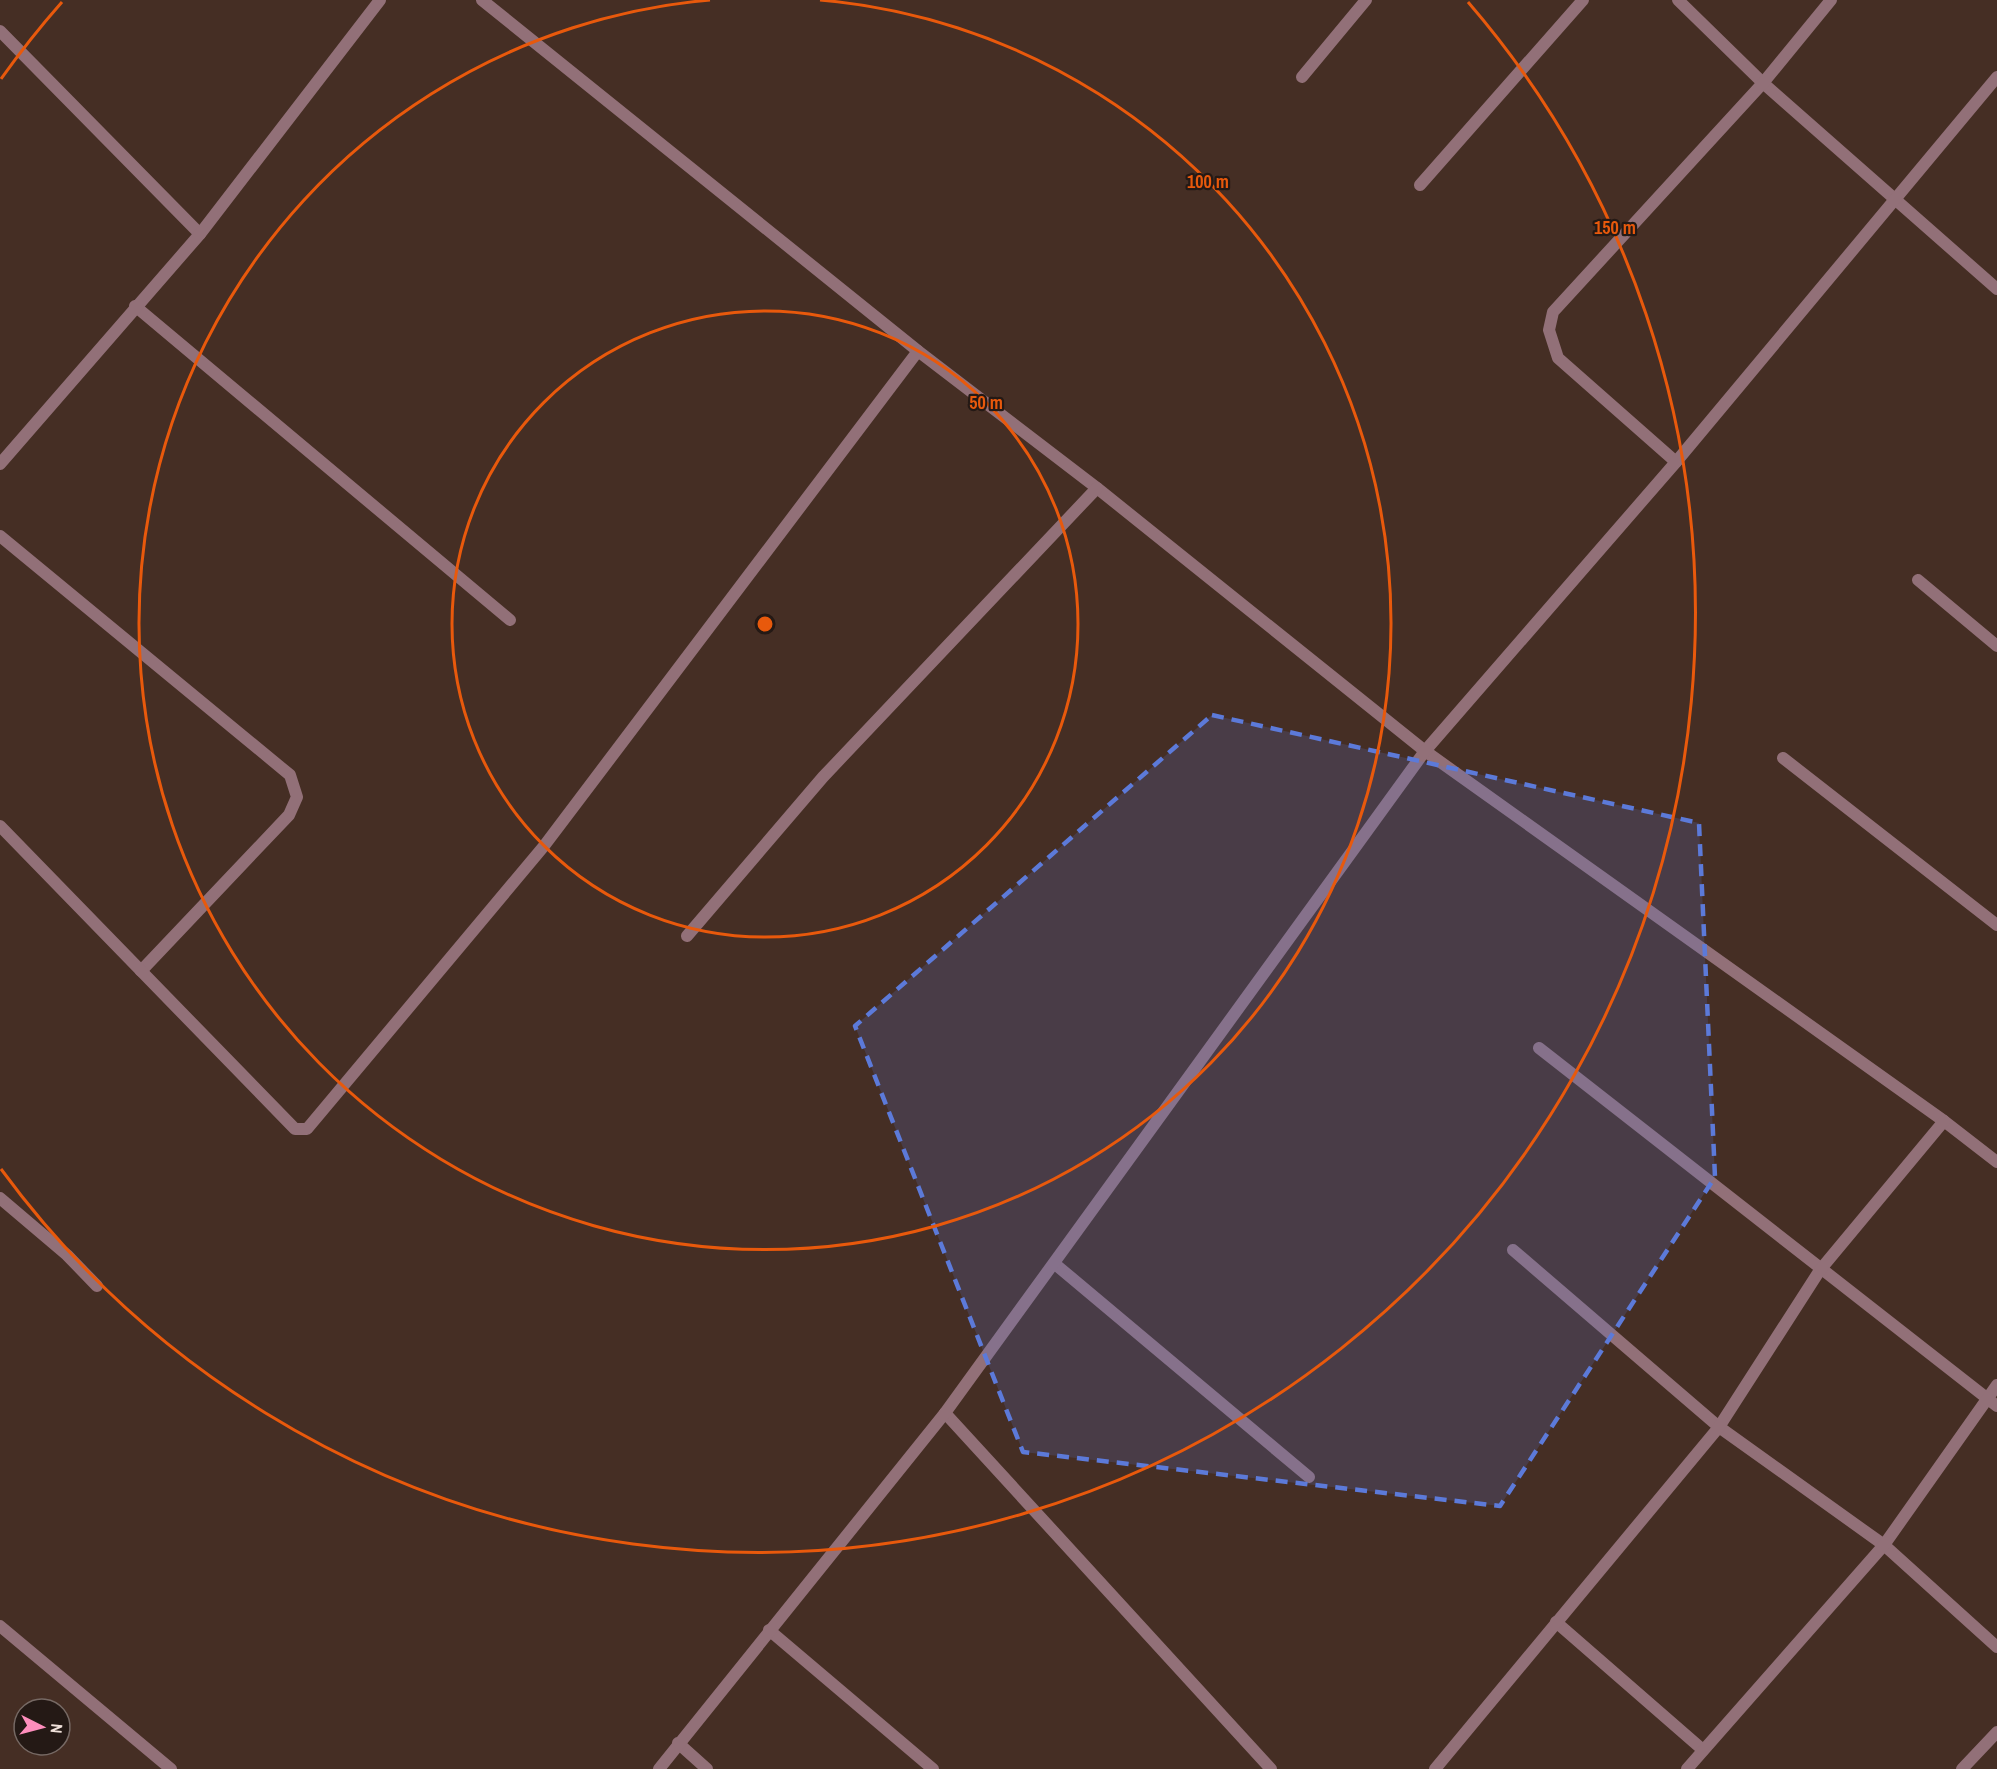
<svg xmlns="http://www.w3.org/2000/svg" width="1997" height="1769" font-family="'Archivo Narrow',sans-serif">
<rect width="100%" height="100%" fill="#452e24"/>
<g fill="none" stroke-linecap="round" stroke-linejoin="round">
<g stroke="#927078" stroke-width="12">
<polyline points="482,0 918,351 1097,488 1425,751 1944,1121 1997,1162"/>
<polyline points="1678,0 1763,83 1997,289"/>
<polyline points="0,31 200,234"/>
<polyline points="1302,77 1366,0"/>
<polyline points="1420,185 1583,0"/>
<polyline points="135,306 510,620"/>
<polyline points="1676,462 1558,358 1549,330 1553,312 1763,83 1831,0"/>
<polyline points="0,464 200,234 380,0"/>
<polyline points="0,536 290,775 297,797 289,815 141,971"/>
<polyline points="1918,580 1997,646"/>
<polyline points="1783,758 1997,925"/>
<polyline points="0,826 295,1129 307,1129 544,846 918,351"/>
<polyline points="687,936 823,777 1097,488"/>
<polyline points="1539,1048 1997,1406"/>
<polyline points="0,1198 67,1255 97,1286"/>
<polyline points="1513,1250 1719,1427 1884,1545 1997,1647"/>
<polyline points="1055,1264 1309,1477"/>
<polyline points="945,1413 1271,1769"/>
<polyline points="1556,1622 1703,1750"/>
<polyline points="0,1626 171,1769"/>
<polyline points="769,1630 933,1769"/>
<polyline points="678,1743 707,1769"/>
<polyline points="659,1769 945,1413 1425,751 1676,462 1997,77"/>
<polyline points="1435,1769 1719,1427 1820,1270 1944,1121"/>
<polyline points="1687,1769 1884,1545 1997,1385"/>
<polyline points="1962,1769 1997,1732"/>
</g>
</g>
<path fill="#5c7ad9" fill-opacity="0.2" stroke="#5c7ad9" stroke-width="4.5" stroke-dasharray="12 8" stroke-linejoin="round" d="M1212,715L1699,823L1715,1177L1500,1506L1023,1452L855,1026Z"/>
<g fill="none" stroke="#e8590c" stroke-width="3">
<circle cx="765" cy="624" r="313"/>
<path d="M820 0A626 626 0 1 1 710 0"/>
<path d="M1 79A938 938 0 0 1 62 2M1468 2A938 938 0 1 1 1 1169"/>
</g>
<circle cx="765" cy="624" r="9" fill="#e8590c" stroke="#241915" stroke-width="3"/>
<g font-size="18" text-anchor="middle" font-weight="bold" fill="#e8590c" stroke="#241915" stroke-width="4.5" stroke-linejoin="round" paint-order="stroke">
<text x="1208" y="188">100 m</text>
<text x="1615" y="234">150 m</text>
<text x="986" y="409">50 m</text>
</g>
<g transform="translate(42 1727) rotate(96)"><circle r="28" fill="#241915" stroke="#766964" stroke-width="1.5"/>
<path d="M0-4.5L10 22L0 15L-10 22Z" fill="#fe8ebd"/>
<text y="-9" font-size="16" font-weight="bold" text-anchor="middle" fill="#f0e1da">N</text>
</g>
</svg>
